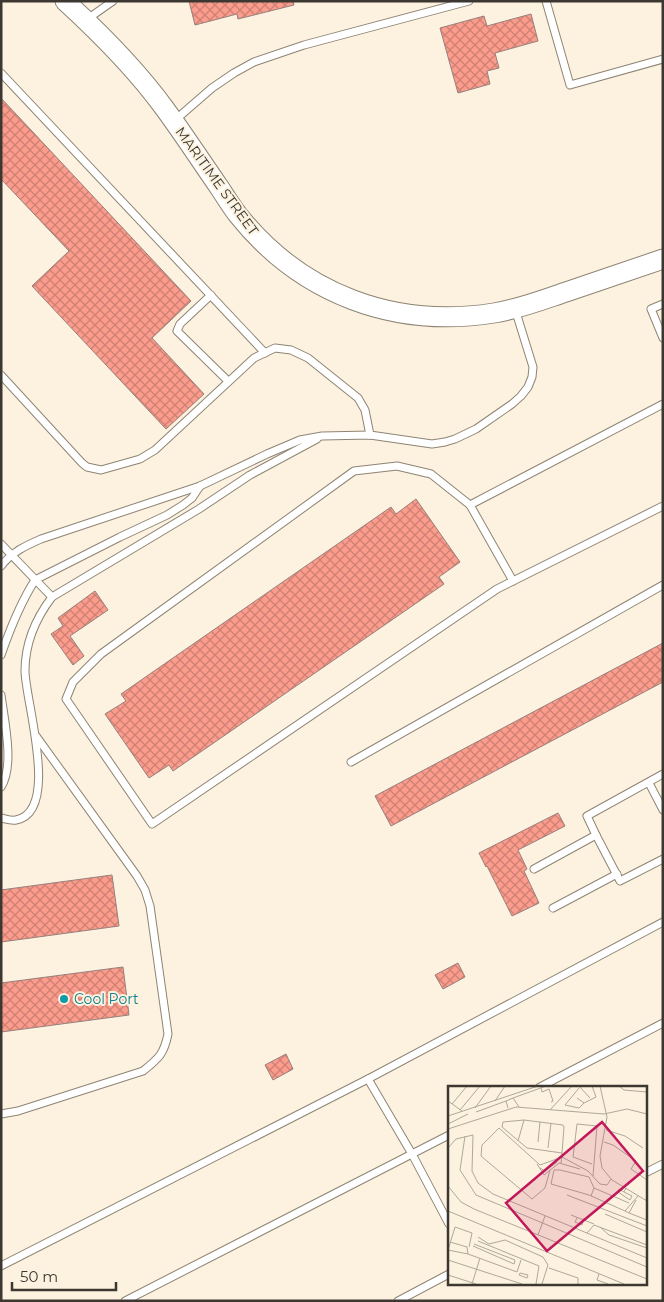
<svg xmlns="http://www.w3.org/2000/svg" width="664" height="1302" font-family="Montserrat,sans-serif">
<defs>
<pattern id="building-cross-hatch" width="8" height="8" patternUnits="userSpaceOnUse" patternTransform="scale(1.25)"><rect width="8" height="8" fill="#fc9c8c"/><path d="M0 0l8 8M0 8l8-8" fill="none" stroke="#cd8073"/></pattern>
</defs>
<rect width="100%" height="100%" fill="#fcf2df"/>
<g fill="url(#building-cross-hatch)" stroke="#96807c">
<polygon points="189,1 293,1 294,5 238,19 237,14 195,25"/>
<polygon points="531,14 538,41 495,53 499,68 487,71 490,84 458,93 440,28 484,16 487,26"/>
<polygon points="1,98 191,301 152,338 204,394 166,429 32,286 69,251 1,179"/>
<polygon points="416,499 460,562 439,577 444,584 173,771 169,765 149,778 105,714 126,701 121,694 391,507 396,514"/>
<polygon points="95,591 108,610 70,636 84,656 73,665 51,634 63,626 58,618"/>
<polygon points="663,643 663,682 391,826 375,796"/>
<polygon points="558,813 565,826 518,850 527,869 524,871 539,903 512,916 487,866 486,867 479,853"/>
<polygon points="112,875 119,926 1,942 1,890"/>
<polygon points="458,963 465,977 443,989 435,975"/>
<polygon points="123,967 129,1015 1,1032 1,983"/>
<polygon points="286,1054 293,1069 273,1080 265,1065"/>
</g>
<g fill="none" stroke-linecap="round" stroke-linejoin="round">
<defs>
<g id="lane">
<polyline points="546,1 570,85 663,59"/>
<polyline points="86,20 113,1"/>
<polyline points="1,73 265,353"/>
<polyline points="174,121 212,88 234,73 254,62 304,45 469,1"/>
<polyline points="211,295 180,324 177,331 228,381"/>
<polyline points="663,304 651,309 663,338"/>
<polyline points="1,375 82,463 87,467 101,470 140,459 155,450 254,358 275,348 291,350 308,358 358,398 365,410 370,435"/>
<polyline points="470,505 431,474 397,466 354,471 101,654 73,682 66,699 152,824 497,589 663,506"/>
<polyline points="1,544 52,597"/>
<path d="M1,566C12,552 25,546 41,539L200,486L267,454L300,440L322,436L370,435L432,444L445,442L455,439L476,429L512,404L521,396L528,387L532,377L533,367L515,309"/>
<polyline points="513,581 470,505 663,404"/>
<path d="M1,655C10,629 21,602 35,580L120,537L167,515L183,505L192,498L200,486"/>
<path d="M1,695C4,719 15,766 1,787"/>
<polyline points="351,762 663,585"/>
<polyline points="649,783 663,810"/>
<path d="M1,818C6,819 11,821 16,820C61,812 25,700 25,671C25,644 36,618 52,597L199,509L250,475L317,439"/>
<polyline points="596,835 620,881 663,859"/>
<polyline points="534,869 596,835 587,816 663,774"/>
<polyline points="553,908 617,874"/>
<polyline points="368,1079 412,1154 449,1224"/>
<polyline points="540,1087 663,1023"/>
<path d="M1,1114L18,1111L143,1071C159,1058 164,1054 168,1034L150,906L145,890L137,876L36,736"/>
<polyline points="645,1173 663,1164"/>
<polyline points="1,1266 368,1079 663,922"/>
<polyline points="125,1301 449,1135"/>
<polyline points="398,1301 449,1274"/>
</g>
<path id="secondary" d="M65,1C101,34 136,69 165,109C184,135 201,161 219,187C225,196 231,206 238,215C301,294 394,329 494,313C519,309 542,300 566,292C598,281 631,270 663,259"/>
</defs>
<use href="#lane" stroke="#8e8474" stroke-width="9"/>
<use href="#secondary" stroke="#8e8474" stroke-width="21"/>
<use href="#lane" stroke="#fff" stroke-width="7"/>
<use href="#secondary" stroke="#fff" stroke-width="19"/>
</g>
<circle fill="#0f9aa8" stroke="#fcf2df" stroke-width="2" cx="64" cy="999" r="5"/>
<g text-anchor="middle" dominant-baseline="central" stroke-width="4" stroke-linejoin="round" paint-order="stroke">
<g font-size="14" fill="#3c3831" stroke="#fcf2df">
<text transform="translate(217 181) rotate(54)">MARITIME STREET</text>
</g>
<g font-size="14" fill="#0d838f" stroke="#fcf2df" text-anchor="start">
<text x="74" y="999">Cool Port</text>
</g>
</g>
<g transform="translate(448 1086)">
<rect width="199" height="199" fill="#fcf2df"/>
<path fill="none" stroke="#afa899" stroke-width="1" d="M131,0L142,12M152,0L159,31M171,0L176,4L199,6M93,2L94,6L101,3L105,15L103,16M65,12L98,0M129,12L136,17L131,22L117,19L131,2M0,15L14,25M47,15L57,0M58,15L65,12L71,21M136,17L148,11L144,0M4,18L19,0M27,22L43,0M12,24L32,0M102,24L124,0M28,26L58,15L60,22M0,30L90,0M159,31L152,70L154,82L164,94L199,115M0,38L20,28M0,43L68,21L156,28L179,23L199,28M158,44L177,50L195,62M17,50L12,84L28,109L199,181M70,55L76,34M90,56L92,36M156,56L165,59L188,75L183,83L199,94M0,62L8,53L25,49L24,85L30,97L45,108L199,172M100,62L103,37M113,77L114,70V67L116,41L115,39L76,34L55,36L54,41L79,62L114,67M89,78L96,89L111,77L132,83M144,78L125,71L129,38L149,40L145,90M92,82L97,85L109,76M102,84L97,102L84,113L33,70L34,59L51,42L92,79L114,71L140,85L152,98L159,99L163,93M0,100L13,116L26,123L199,193M146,102L141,91L112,84H106L103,98L141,109L177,125L190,110M176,106L171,103L170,106L182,114L184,110L176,106L178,102M119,109L199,140M143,110L146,102L181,117M0,125L176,198M177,125L181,127L188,114M181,127L199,134M157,128L199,146M123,129L146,138M129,132L127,136L134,139L136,132M152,141L161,149L199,162M139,147L146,139L199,159M90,149L97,130M30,151L41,158L57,154L95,171L100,179L94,198M30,155L91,180L88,198M2,156L19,161M25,160L66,178L67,174L26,158M19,161L20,168L69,186L73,174M20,168L0,164L7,141L24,147L21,161M0,174L74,198M101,182L130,192V198M72,187L80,189L79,192L71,189ZM151,188L149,194L160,198M0,189L28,198M24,198L32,172"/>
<path fill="#c2185b" fill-opacity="0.15" stroke="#c2185b" stroke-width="2.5" d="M154,36L195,85L99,165L58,117Z"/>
<rect width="199" height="199" fill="none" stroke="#3c3831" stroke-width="2.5"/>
</g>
<rect width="664" height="1302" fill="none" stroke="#3c3831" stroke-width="5"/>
<path d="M12 1282v8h104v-8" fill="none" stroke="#3c3831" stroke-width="2.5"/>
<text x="20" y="1282" font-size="15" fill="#3c3831" stroke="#fcf2df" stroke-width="4" paint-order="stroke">50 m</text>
</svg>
